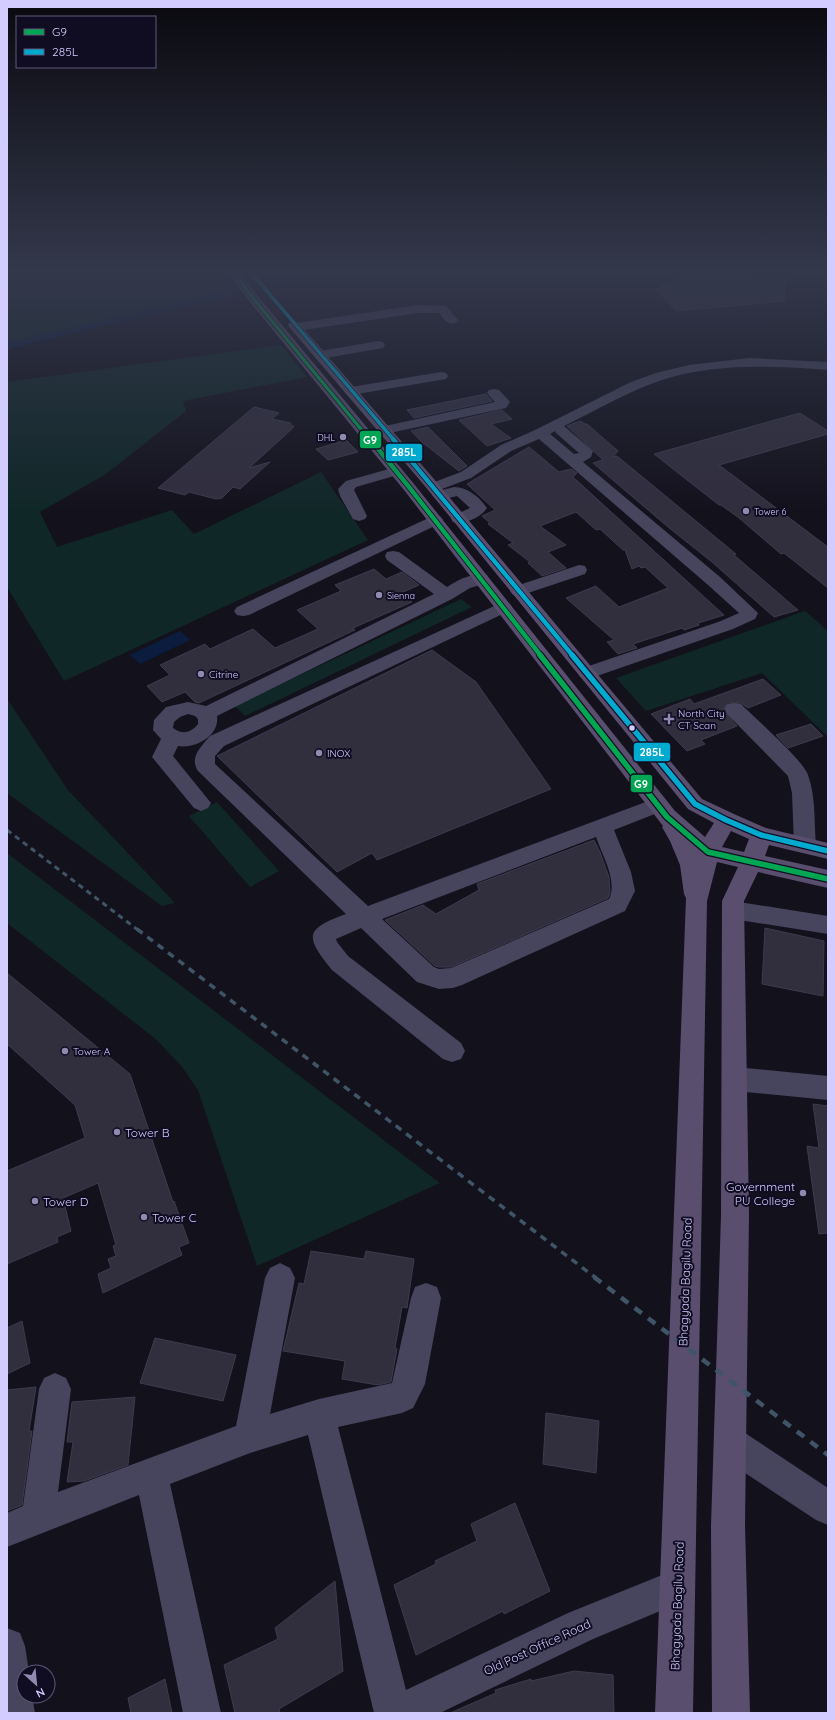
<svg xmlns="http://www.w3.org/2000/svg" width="835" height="1720" font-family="Quicksand,sans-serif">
<rect width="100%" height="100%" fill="#13111c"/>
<g fill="#102728">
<polygon points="9,270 220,270 234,289 7,343 7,275"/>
<polygon points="281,345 307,377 183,401 186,411 106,474 40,512 57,547 172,510 194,534 321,472 368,540 64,681 7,587 7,382"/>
<polygon points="461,599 472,607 245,716 235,706"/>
<polygon points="805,611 828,631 828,737 762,673 646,711 616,678"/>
<polygon points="7,699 67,789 175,903 162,906 7,793"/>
<polygon points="217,802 279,871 250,887 189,816"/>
<polygon points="7,853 440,1183 257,1266 198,1090 182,1067 157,1040 7,923"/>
</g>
<g fill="#0a1d3f">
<polygon points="234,289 236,295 15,347 7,351 7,344 11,342"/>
<polygon points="180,631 190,640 140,664 130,655"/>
</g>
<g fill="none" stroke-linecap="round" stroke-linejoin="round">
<polyline stroke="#0a1d3f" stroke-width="3" points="229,293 317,270"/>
</g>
<g fill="#312e3e" stroke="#3e3b50">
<polygon points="668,270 748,270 749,279 784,277 785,301 677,311 656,290 677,279"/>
<polygon points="486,394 492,401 414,418 407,410"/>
<polygon points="254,407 279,413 272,419 291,423 290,425 294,426 293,427 294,427 249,468 270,462 240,489 233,487 222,498 216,499 189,492 185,495 158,488"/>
<polygon points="502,410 512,419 491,424 511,438 487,446 459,420"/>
<polygon points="800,413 828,431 828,434 719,465 828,547 828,588 784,553 781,554 739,518 721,505 719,505 654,454"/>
<polygon points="580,421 585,424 587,424 618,451 613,457 617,456 736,554 734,555 798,610 774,617 712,562 668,527 593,463 603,460 567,426"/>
<polygon points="428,427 467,466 459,471 423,443 411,431"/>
<polygon points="346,440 358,452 328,460 316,449"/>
<polygon points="529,447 559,472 571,469 577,473 573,477 724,615 698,623 699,625 684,630 682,628 633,644 637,648 618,654 607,642 614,640 566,598 596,586 619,607 668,588 645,567 641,568 639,566 632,569 625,550 623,550 600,529 596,530 576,512 540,526 566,545 548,552 566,568 542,576 528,563 530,562 508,545 513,543 488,524 490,523 482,516 495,510 467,484"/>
<polygon points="374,569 386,579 402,572 419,585 401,593 412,602 353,628 355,630 199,703 195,702 185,692 162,702 147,686 170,675 160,665 205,644 210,649 253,629 275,648 318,629 297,610 341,591 335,585"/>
<polygon points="432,650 476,682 551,789 377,860 372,853 337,872 217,756"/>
<polygon points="763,679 781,695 748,708 741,703 727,703 723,710 737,726 701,740 705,744 687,751 651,714 690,699 694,704"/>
<polygon points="811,724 823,736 788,748 776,735"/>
<polygon points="594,840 600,852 609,877 610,892 608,898 451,967 439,967 435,966 385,920 423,905 436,914 479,890 477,884"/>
<polygon points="765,928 824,941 823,996 762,984"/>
<polygon points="7,973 130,1074 173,1202 174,1201 189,1243 179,1247 182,1255 103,1293 98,1274 111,1268 108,1259 116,1256 113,1246 116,1245 98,1183 63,1198 71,1231 57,1237 58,1242 7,1264 7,1171 85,1138 75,1105 7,1044"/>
<polygon points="813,1104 828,1106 828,1233 819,1234 807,1146 819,1148"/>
<polygon points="311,1251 364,1259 366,1251 414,1259 407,1308 402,1307 395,1348 397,1349 391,1382 378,1385 342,1379 345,1361 283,1351 299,1283 304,1284"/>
<polygon points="22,1321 30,1363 7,1374 7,1328"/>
<polygon points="155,1338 236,1355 223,1401 140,1383"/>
<polygon points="36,1387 29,1431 32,1431 22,1505 7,1511 7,1390"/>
<polygon points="135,1397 128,1465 84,1481 67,1482 73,1442 67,1442 72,1402"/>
<polygon points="546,1413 599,1421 596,1473 543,1464"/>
<polygon points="515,1503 550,1591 504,1614 503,1611 416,1655 394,1585 436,1564 435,1561 477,1541 471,1524"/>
<polygon points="335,1581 343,1671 279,1709 280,1713 235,1713 224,1665 278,1639 275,1628"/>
<polygon points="574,1671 613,1675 614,1713 450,1713 496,1693 495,1690 531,1679 531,1681"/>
<polygon points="165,1679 172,1713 131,1713 128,1698"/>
</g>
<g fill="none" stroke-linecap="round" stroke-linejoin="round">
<g fill="#46455d" fill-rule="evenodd">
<path d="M418,305L446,306L458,320L456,323C447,325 444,319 439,313H418L297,331L293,330L291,327L293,324L297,323Z"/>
<polygon points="379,341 383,342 385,345 383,348 320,359 315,358 314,355 315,352 320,351"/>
<path d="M749,358L828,362V370C774,366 718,363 665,379C630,390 597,410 564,426L593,451L591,457L583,462L720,577L758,613L755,619L733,629L594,677L587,679L580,677L578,673L580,669L721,621L739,613L708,585L539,439L511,451L471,478L434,492L429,490L426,487L429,484L461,472L501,445L535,430L631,382L656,373L689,365ZM555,431L556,433L579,453L574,454L550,434Z"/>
<polygon points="441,372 446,373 448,376 446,379 351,395 346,394 344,391 346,388 351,387"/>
<polygon points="494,389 499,390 510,402 506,408 385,434 380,433 378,430 380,427 385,426 495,402 487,393 489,390"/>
<polygon points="396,467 401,468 403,471 401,474 356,487 354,490 367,516 365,519 359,521 353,519 340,496 338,489 346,481"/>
<path d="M454,487C468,487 479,497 487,508C482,517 464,525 453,522L451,519L453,516L470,508L457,496L440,500L435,498L432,495L435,492Z"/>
<polygon points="435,515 441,517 443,520 441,523 249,615 243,616 237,615 234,611 237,607"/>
<path d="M393,551L399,552L447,587C458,580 473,572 487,575L489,579L487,583L470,588L452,599L217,716C220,736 195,749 178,746L173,756L211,803L208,808L201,811L194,808L152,757L161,739L153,730L154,720L166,707L188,702L206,706L434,594L387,560L385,556L387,552ZM188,714L195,716L198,719V724C191,733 182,735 173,728L174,722L180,717Z"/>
<polygon points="579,565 585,566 587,570 585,574 519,596 513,595 510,591 513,587"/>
<path d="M503,602L509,603L512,607L509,611L224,746L215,756V764L368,906L651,800L658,797L665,800L669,805L665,810L614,830L631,872L635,891L625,911L462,985L453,988L439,989L417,982L361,928L336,939L337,942L348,956L461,1043L465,1051L461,1059L452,1062L443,1059L332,970C304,936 305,929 346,914L198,771C189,757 201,747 210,736ZM596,837C602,855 618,881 609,899L451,968L439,969L434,967L382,919Z"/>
<path d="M734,703L741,704C755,718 803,760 808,775C816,797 814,822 816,845L813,851L805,853L797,851L794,845L792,793L788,776L727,714L724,709L727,704Z"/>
<polygon points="733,901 828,916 828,934 733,919 725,916 722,910 725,904"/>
<polygon points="735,1067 828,1076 828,1100 735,1091 726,1087 722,1079 726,1071"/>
<polygon points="280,1263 290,1268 295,1278 270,1414 319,1399 392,1383 411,1298 415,1287 426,1283 437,1287 441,1298 425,1384 413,1408 402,1413 338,1427 406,1690 568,1613 677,1569 689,1575 695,1587 689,1599 593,1639 440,1713 374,1713 308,1435 250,1453 170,1484 221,1713 183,1713 139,1495 7,1547 7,1513 23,1506 39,1389 44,1378 55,1373 66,1378 71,1389 58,1492 236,1426 265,1278 270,1268"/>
<polygon points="730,1427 742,1431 828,1488 828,1525 816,1520 718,1455 714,1443 718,1431"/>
<polygon points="7,1628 20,1633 25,1646 29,1672 24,1672 24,1696 32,1696 35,1713 7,1713"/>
</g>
<path fill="#5a4e6f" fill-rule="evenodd" d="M226,270H238L257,295L414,484L675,811L705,837L714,823L688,809L424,485L290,328L288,325L290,322H298L434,479L702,799L734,814L766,828L828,843V859L769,845L765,856L828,870V888L758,872L744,901L749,1216L745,1525L750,1713H712L711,1525L721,1216L722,901L738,867L717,862L707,901L693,1713H655L686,898L684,894L680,865L670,841L662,827L663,826L404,490L249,301ZM731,831L749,839L744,852L722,847Z"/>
<polyline stroke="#3f5567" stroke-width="3" stroke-dasharray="5.5 4.5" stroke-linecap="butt" points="7,830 138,930"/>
<polyline stroke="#3f5567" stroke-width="3.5" stroke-dasharray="7 6" stroke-linecap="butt" points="137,929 596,1278"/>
<polyline stroke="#3f5567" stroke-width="4.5" stroke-dasharray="9 8" stroke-linecap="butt" points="594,1277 828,1455"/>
<defs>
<polyline id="bus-1-far2" points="232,270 253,298 370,440"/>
<polyline id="bus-1-far1" points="370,439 409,487 541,656"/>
<polyline id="bus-1" points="540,655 667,817 708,852 828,879"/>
<polyline id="bus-2-far2" points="249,270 394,440"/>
<polyline id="bus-2-far1" points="393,439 573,656"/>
<polyline id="bus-2" points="572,655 695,804 726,820 761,835 828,851"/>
</defs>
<use href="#bus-1-far2" stroke="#100c21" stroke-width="5"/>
<use href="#bus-1-far1" stroke="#100c21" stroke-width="6"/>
<use href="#bus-1" stroke="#100c21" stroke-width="8"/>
<use href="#bus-2-far2" stroke="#100c21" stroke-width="5"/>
<use href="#bus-2-far1" stroke="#100c21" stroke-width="6"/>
<use href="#bus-2" stroke="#100c21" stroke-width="8"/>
<use href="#bus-1-far2" stroke="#00a651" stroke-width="3.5"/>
<use href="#bus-1-far1" stroke="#00a651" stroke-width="4.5"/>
<use href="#bus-1" stroke="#00a651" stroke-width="5.5"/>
<use href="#bus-2-far2" stroke="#00a9ce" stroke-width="3.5"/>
<use href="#bus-2-far1" stroke="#00a9ce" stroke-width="4.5"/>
<use href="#bus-2" stroke="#00a9ce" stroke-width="5.5"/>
</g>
<linearGradient id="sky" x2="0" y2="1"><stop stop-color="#0a090f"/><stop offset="0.53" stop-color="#33384b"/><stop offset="1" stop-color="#33384b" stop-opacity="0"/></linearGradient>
<rect width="835" height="511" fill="url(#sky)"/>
<g fill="#8f8bb0" stroke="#100c21" stroke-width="1.5">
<circle cx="343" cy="437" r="4"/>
<circle cx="746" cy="511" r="4"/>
<circle cx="379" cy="595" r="4"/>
<circle cx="201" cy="674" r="4"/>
<path d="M667 713h4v4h4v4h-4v4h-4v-4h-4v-4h4z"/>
<circle cx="319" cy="753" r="4"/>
<circle cx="65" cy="1051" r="4"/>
<circle cx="117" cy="1132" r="4"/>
<circle cx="803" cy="1193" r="4"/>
<circle cx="35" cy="1201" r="4"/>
<circle cx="144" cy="1217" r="4"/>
</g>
<circle fill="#d2ccff" stroke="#100c21" stroke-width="1.5" cx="632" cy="728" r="3.5"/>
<g text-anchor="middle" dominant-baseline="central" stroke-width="4" stroke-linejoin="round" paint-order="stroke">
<g font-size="9" fill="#d2ccff" stroke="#100c21" text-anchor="start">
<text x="335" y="437" text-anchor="end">DHL</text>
<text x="754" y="511">Tower 6</text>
<text x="387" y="595">Sienna</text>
</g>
<g font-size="10" fill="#d2ccff" stroke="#100c21" text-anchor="start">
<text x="209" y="674">Citrine</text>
<text x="678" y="713">North City<tspan x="678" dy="12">CT Scan</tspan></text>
<text x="327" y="753">INOX</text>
<text x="73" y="1051">Tower A</text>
</g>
<g font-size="12" fill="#d2ccff" stroke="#100c21" text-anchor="start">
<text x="125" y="1132">Tower B</text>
<text x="795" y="1186" text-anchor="end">Government<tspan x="795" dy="14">PU College</tspan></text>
<text x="43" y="1201">Tower D</text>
<text x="152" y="1217">Tower C</text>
</g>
<g font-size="12" fill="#d2ccff" stroke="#100c21">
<text transform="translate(685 1282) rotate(-88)">Bhagyada Bagilu Road</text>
<text transform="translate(677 1606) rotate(-88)">Bhagyada Bagilu Road</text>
<text transform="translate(537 1647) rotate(-25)">Old Post Office Road</text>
</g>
</g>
<g stroke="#100c21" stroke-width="1.5">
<rect x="359" y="430" width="23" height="19" rx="4" fill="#00a651"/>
<rect x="385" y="443" width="38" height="19" rx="4" fill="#00a9ce"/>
<rect x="633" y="742" width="38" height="20" rx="4" fill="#00a9ce"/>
<rect x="630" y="774" width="23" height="19" rx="4" fill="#00a651"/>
</g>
<g font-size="11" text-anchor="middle" font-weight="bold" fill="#fff">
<text x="370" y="444">G9</text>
<text x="404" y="456">285L</text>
<text x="652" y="756">285L</text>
<text x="641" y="788">G9</text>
</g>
<rect width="835" height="1720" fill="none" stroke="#d2ccff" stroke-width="16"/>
<rect x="16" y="16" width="140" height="52" fill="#100c21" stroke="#5e597a"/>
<rect x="24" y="29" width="20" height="6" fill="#00a651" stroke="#5e597a"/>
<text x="52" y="36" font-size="12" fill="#d2ccff">G9</text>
<rect x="24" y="49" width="20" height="6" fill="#00a9ce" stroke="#5e597a"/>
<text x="52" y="56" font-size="12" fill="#d2ccff">285L</text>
<g transform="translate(36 1684) rotate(153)"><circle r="19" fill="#100c21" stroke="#5e597a"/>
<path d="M0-3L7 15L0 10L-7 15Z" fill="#8f8bb0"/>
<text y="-6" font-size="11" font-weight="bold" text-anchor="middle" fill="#d2ccff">N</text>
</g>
</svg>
